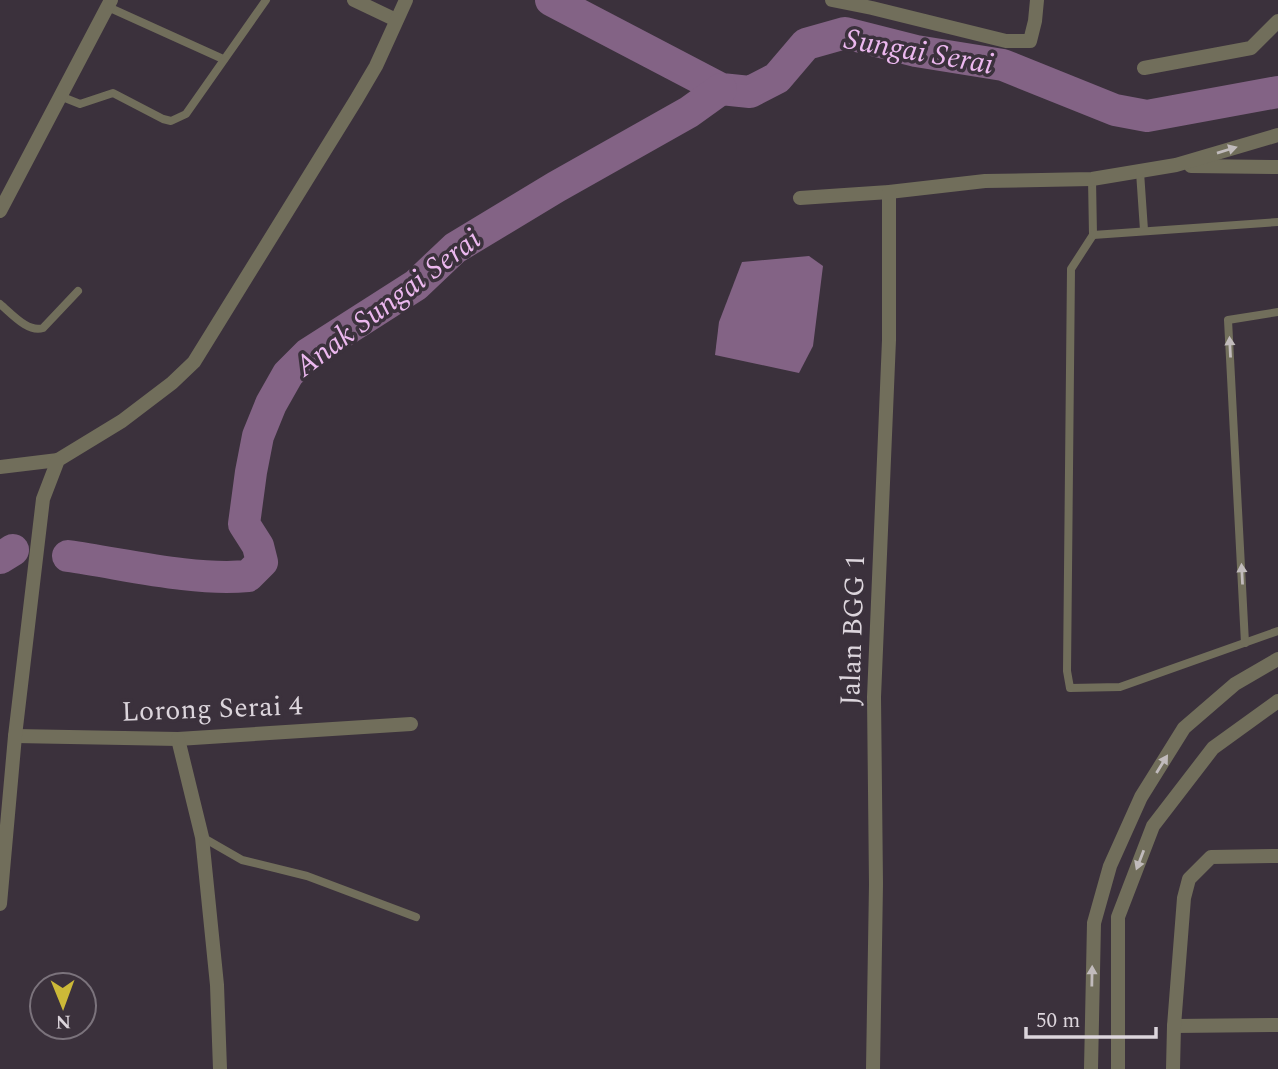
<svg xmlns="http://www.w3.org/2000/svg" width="1278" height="1069" font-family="Spectral,serif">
<rect width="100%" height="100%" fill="#3b313c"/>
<polygon fill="#836385" points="809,256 823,266 813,346 799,373 715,355 719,322 742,262"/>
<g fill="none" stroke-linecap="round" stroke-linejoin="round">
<g stroke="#836385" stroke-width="32">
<polyline points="551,0 721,89 750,92 777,78 806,44 845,33 916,51 1003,65 1115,110 1147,116 1278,92"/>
<path d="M68,556C125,564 192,581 248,576L262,562L258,546L244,524L251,472L258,436L271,404L288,374L308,354L416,285L455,248L556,187L689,112L721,89"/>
<polyline points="0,558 13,550"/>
</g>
<g stroke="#716e5b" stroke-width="8">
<polyline points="108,7 223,59"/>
<polyline points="60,96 80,104 113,93 163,119 171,121 186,114 266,0"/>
<polyline points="1140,172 1144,230"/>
<polyline points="1092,179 1093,235 1071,269 1067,671 1070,688 1120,687 1278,631"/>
<polyline points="1093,235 1278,222"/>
<path d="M0,304C12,314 28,333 43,328L78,291"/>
<polyline points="1245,643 1228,320 1278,312"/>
<polyline points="202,837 242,860 307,876 416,917"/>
</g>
<g stroke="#716e5b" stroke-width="14">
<polyline points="354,0 396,20"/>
<polyline points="832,0 872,8 1006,41 1030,41 1035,21 1037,0"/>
<polyline points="1144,68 1251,48 1278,21"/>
<polyline points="1191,166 1278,167"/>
<polyline points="800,198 889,192 985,181 1092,179 1176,165 1278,135"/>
<polyline points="0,211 111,0"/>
<polyline points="0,467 58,460"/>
<polyline points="15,736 178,739 411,724"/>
<polyline points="178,739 202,837 217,985 220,1069"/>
<polyline points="0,904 15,736 43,499 58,460 122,421 172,383 194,362 356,100 376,66 406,0"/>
<polyline points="1174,1026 1278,1025"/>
<polyline points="873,1069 876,884 874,697 889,340 889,192"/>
<polyline points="1091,1069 1094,923 1110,866 1141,797 1184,728 1235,684 1278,659"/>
<polyline points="1118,1069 1118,917 1153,826 1213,748 1278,701"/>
<polyline points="1173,1069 1174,1026 1184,898 1189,879 1211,857 1278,856"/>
</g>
</g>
<defs><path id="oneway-solid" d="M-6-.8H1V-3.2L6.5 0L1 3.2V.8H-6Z" transform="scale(1.75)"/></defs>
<g fill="#c1bbbc">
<use href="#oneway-solid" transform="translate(1227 150) rotate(-17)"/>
<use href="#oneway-solid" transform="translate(1230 347) rotate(-93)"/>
<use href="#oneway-solid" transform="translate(1242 574) rotate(-93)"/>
<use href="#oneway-solid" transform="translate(1162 764) rotate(-58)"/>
<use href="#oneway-solid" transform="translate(1140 860) rotate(111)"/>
<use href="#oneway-solid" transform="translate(1092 976) rotate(-89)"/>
</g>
<g text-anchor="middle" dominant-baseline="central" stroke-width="7" stroke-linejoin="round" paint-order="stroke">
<g font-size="28" fill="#dcd5dc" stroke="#3b313c">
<text transform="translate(853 630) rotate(-88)">Jalan BGG 1</text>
<text transform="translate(212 709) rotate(-2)">Lorong Serai 4</text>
</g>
<g font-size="30" font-style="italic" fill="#ecb8ef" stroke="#3b313c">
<text transform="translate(919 52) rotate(10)">Sungai Serai</text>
<text transform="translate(388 303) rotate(-37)">Anak Sungai Serai</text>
</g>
</g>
<g transform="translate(63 1006) rotate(179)"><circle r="33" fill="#3b313c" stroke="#7b737c" stroke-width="2"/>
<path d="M0-5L12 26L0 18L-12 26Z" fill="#ccb938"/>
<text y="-10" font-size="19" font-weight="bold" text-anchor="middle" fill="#dcd5dc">N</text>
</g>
<path d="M1026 1027v10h130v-10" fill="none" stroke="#dcd5dc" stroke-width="3.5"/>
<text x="1036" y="1027" font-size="21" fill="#dcd5dc" stroke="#3b313c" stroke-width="5" paint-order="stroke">50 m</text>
</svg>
